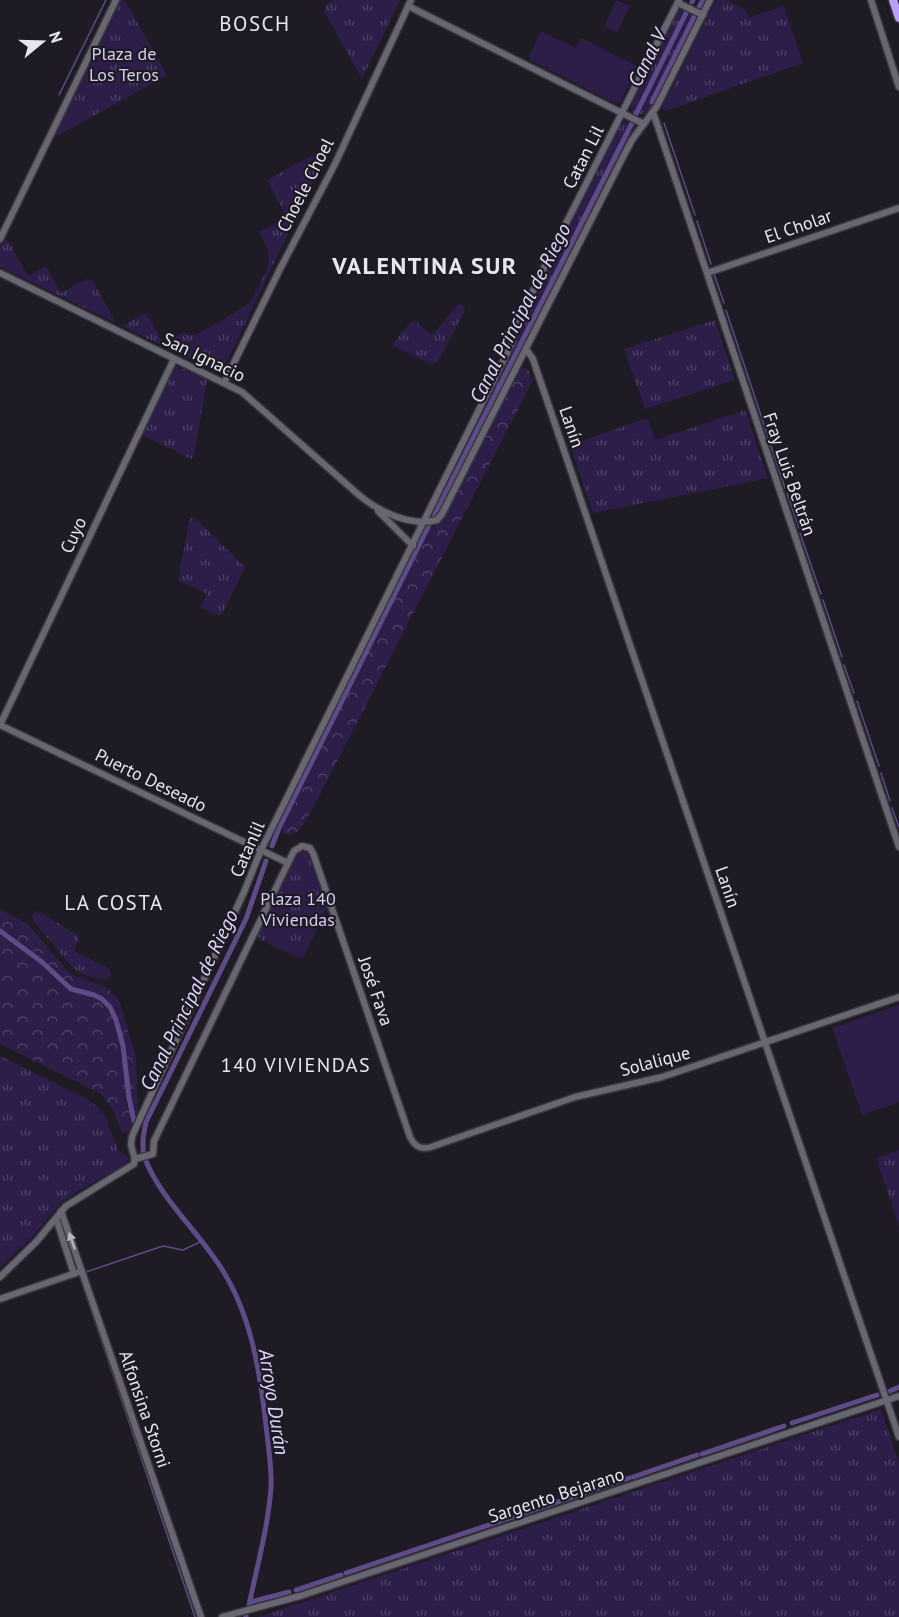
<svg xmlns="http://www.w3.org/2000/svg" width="899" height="1617" font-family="'PT Sans',sans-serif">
<defs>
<pattern id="grass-tufts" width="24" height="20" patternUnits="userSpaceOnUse" patternTransform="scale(1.5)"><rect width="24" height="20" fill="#2c1e49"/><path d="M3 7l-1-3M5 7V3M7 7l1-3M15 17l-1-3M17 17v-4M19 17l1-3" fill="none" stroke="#4b3f64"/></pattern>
<pattern id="forest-crowns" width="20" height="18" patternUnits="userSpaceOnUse" patternTransform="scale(1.5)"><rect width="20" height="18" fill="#2c1e49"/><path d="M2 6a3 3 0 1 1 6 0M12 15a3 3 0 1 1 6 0" fill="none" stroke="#4b3f64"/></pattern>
</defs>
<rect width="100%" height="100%" fill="#1e1b24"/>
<g fill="url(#grass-tufts)">
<polygon points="334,0 400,0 362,79 324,11 325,5"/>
<polygon points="716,0 726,0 746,10 749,18 784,6 803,63 665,111 662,108"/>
<polygon points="120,1 123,0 127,4 165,71 166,76 55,137 54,133"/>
<polygon points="682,9 696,16 697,19 653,106 644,114 634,115 630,106 677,12"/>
<polygon points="625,122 635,125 636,131 439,515 433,516 432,512 516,339 520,324 619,126"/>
<path d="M330,146L222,372L218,373L122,326L146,313L163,343L184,332L188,335H196L246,306C252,300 255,293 259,286C272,261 272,257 259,232L287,217L267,180Z"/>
<polygon points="6,239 9,242 28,276 46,266 61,293 87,279 93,281 116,323 0,267 0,244"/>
<polygon points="459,303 464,306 465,310 437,363 430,364 392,345 413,320 432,335"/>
<polygon points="715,320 735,380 645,409 624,349"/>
<polygon points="176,366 204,377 207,381 194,455 191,459 142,435"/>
<polygon points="745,410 768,478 593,513 570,445 647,418 655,440"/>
<polygon points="191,518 195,518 245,567 223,613 219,616 200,608 207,594 178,580 189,521"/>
<polygon points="299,851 305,851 309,854 327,907 304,956 299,958 261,940 257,934 295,855"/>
<path d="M38,911L78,936L79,939L74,951L108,968L111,973L109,979C98,982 79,973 71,966L33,921L32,916L34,912Z"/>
<polygon points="0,1056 84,1097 97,1106 106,1118 118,1150 130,1158 120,1168 78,1191 61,1203 32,1237 0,1268"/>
<polygon points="899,1150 899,1226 876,1158"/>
<polygon points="881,1409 899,1463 899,1617 258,1617"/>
</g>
<g fill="url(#forest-crowns)">
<path d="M523,368L528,369L532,382L311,812C304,823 299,837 285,834L282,832L283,825L429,530L446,515L519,371Z"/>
<polygon points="0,909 28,924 70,974 106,987 119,1000 136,1057 138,1111 128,1134 122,1133 113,1110 101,1094 0,1044"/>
</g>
<g fill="#2c1e49">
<polygon points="616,0 630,6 617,32 604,26"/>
<polygon points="543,32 576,48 581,38 638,66 620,103 616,104 530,60 529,57 540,33"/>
<polygon points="142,43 146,53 125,62 121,52"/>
<polygon points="203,537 226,558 217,568 193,547"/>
<polygon points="899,1005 899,1102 862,1115 832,1028"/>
</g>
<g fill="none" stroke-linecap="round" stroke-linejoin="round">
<g stroke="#5e4b88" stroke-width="1.5">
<polyline points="59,95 106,0"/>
<polyline points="664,123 695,215"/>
<polyline points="697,221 711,264"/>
<polyline points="714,274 724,303"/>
<polyline points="726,310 785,488"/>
<polyline points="787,493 799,528"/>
<polyline points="800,533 821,594"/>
<polyline points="823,600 842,657"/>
<polyline points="844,665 854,693"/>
<polyline points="857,701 879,766"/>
<polyline points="881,773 890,801"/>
<polyline points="892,808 899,827"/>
<polyline points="86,1272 163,1246 183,1250 202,1241"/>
<polyline points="80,1277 195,1617"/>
</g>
<g stroke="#5e4b88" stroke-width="5">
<polyline points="692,2 693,0"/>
<polyline points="699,7 703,0"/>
<polyline points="652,102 694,17"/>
<polyline points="635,116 686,13"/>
<polyline points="434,516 632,123"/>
<polyline points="272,846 279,828 429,525"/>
<polyline points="0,931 42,962 71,989 94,995 102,999 110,1007 116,1020 123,1046 129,1098 134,1121"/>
<polyline points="143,1152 143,1138 146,1122 246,919 266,861"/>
<path d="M145,1159C162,1201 200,1233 223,1271C253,1319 261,1379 267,1434C269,1452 272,1470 271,1488C268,1527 257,1567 249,1605"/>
<polyline points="890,1391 899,1387"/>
<polyline points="792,1423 877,1395"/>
<polyline points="702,1454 784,1426"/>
<polyline points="633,1477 697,1455"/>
<polyline points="429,1545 629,1478"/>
<polyline points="346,1573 426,1546"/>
<polyline points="296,1590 341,1575"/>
<polyline points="250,1602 289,1592"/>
<polyline points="246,1617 246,1616"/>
</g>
<defs>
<g id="secondary">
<polyline points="871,0 899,87"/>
<polyline points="678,3 703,15"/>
<polyline points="408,6 644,124"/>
<polyline points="653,112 899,847"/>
<polyline points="0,239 116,0"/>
<path d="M0,273L242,392L360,496C380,512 411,527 437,520L442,514L622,159L632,140L657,106L710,0"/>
<polyline points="707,273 899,208"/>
<polyline points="526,349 533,359 537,371 899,1437"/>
<polyline points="224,383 280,269 335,164 411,0"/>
<polyline points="378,511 413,546"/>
<polyline points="0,725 174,359"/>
<polyline points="0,725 288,863"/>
<path d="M135,1159L153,1154L154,1141L288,863L294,851L302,846L310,848L313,853L410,1137C415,1147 421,1150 431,1147L575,1097L662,1077L899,997"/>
<polyline points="61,1211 201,1617"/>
<polyline points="56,1218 74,1274"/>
<path d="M0,1277L36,1242L66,1206L134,1164C137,1152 127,1150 133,1134L244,892L261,850L513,341L515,329L548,259L679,0"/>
<polyline points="0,1299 82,1271"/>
<polyline points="222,1617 300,1596 899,1396"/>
</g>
<polyline id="highway" points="893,0 899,18"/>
</defs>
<use href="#secondary" stroke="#39373e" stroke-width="9"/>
<use href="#highway" stroke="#39373e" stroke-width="11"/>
<use href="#secondary" stroke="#686671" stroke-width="6"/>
<use href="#highway" stroke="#ba9ffb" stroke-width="8"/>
</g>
<defs><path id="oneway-solid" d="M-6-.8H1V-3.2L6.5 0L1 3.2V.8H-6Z" transform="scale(1.5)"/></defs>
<use fill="#b5b3bb" href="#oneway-solid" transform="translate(72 1241) rotate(-109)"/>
<g text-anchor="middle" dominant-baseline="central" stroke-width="4.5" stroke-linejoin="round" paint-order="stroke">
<g font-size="18" fill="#d5ccf0" stroke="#1e1b24">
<text x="124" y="53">Plaza de<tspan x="124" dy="21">Los Teros</tspan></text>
<text x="298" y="898">Plaza 140<tspan x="298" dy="21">Viviendas</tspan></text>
</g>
<g font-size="18" fill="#e8e6ed" stroke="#1e1b24">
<text transform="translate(583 157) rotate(-63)">Catan Lil</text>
<text transform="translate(305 185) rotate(-63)">Choele Choel</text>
<text transform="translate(798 226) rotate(-19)">El Cholar</text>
<text transform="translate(204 357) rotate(26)">San Ignacio</text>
<text transform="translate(572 427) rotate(71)">Lanín</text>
<text transform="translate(790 474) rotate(71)">Fray Luis Beltrán</text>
<text transform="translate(73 535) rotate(-65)">Cuyo</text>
<text transform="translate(151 780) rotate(26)">Puerto Deseado</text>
<text transform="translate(247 849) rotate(-66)">Catanlil</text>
<text transform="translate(728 887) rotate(71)">Lanín</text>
<text transform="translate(376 991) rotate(71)">José Fava</text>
<text transform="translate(655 1061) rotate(-15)">Solalique</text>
<text transform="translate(145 1409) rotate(71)">Alfonsina Storni</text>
<text transform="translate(556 1495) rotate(-18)">Sargento Bejarano</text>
</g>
<g font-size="20" font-style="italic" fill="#e1d8fe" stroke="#1e1b24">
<text transform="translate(647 58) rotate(-63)">Canal V</text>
<text transform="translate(520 313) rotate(-63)">Canal Principal de Riego</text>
<text transform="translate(189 1000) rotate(-64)">Canal Principal de Riego</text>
<text transform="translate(274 1402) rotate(81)">Arroyo Durán</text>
</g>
<g font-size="20" letter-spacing="1.5" fill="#e8e6ed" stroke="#1e1b24">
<text x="296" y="1065">140 VIVIENDAS</text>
</g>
<g font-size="21" letter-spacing="1.5" fill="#e8e6ed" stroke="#1e1b24">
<text x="255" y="23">BOSCH</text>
<text x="114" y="902">LA COSTA</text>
</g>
<g font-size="24" font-weight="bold" letter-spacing="1.5" fill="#e8e6ed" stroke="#1e1b24">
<text x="425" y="265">VALENTINA SUR</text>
</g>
</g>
<g transform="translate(42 42) rotate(71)" stroke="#1e1b24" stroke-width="4.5" paint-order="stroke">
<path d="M0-4.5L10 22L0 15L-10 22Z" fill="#e8e6ed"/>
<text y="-9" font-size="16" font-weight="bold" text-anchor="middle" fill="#e8e6ed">N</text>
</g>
</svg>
